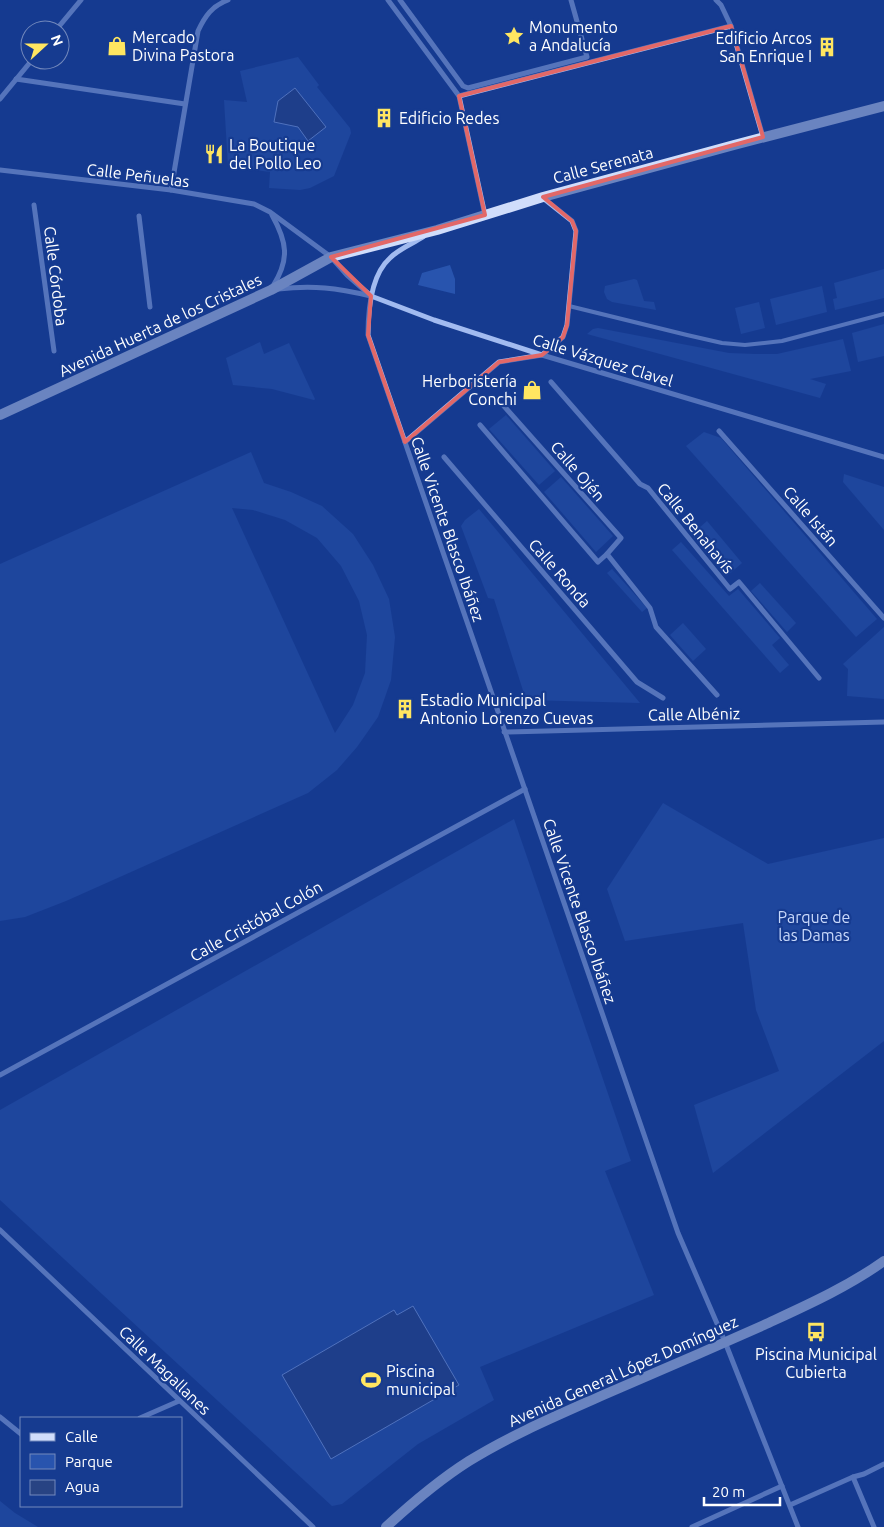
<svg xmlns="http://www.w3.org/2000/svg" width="884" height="1527" font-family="Ubuntu,sans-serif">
<rect width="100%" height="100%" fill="#163b90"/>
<g fill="#2854ae" fill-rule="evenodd">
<polygon points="298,57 319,85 317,87 350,128 351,133 334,176 310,188 300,190 269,188 270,172 228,166 224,100 247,102 240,71"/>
<polygon points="450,265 455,279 455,294 418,285 422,273"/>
<polygon points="884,269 884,298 835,310 833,299 837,298 834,283"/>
<polygon points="634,279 637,280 644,301 654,302 656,310 612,302 607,299 604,292 605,286"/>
<polygon points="822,286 827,312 776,325 770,299"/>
<polygon points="759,302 765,328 741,334 735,308"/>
<polygon points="884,324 884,356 858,362 852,333"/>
<polygon points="598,328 729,353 755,354 777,354 843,339 851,371 810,379 826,384 820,398 587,334 593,329"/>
<polygon points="260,342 264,354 289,343 315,399 314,400 272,389 233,385 226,358"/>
<polygon points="506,415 555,471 539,485 489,429"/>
<polygon points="704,432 721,438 877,619 856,637 686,446"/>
<path d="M251,452L264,483L291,492L322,506L353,534L373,565L389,599L395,637L391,680L378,717L357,747L337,770L308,793L66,901L25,917L0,921V564ZM232,508L253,510L285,520L317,538L341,566L359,601L367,635L365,673L353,705L335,733Z"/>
<polygon points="844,474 884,487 884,530 843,482"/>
<polygon points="561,477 613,536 596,552 544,492"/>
<polygon points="479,509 640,703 526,700 494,599 488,598 461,526 465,520"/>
<polygon points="707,521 742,563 727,576 691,535"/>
<polygon points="681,542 729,596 738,589 780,638 772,645 789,665 780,673 672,550"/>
<polygon points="612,569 647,608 642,612 607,573"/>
<polygon points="760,583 796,623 787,632 751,591"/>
<polygon points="683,623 706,649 693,661 670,635"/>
<polygon points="884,627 884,699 847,696 848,669 843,664"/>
<polygon points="663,803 768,864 884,838 884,1041 713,1173 694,1105 779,1071 756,1010 743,923 625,941 607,889"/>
<polygon points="514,819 631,1161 605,1171 654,1295 480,1367 494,1400 418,1444 342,1504 332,1506 0,1200 0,1110"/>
<polygon points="0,1501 15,1513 38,1527 0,1527"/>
</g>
<g fill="#284383" stroke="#95b4f3">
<polygon points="295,88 326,127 308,141 298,127 274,122 278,101"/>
<polygon points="413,1306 459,1385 331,1459 282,1375 394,1310 397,1315"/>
</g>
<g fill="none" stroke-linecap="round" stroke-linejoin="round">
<polyline stroke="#a2bbf0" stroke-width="4" points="569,306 687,335 722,343 745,345 782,341 884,314"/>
<g stroke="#a2bbf0" stroke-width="5">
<polyline points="388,0 459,96 485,215"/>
<polyline points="400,0 463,86 468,88 587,57 571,0"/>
<polyline points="716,0 721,5 731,26 763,137"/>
<polyline points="56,30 81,0"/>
<polyline points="16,79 185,104"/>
<polyline points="459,96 731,26"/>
<polyline points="0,99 32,60"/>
<polyline points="0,170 171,190 254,204 270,212 331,257 347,275 371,296 434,320 542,355 884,457"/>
<path d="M171,190L198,31C205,16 212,6 228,0"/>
<polyline points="34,205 54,351"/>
<path d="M272,215C287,242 290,259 273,286"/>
<polyline points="139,216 150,307"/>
<path d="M423,237C412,244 399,249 390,258C371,275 368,312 368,335L678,1233L725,1342L798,1527"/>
<path d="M278,289C314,285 336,288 371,296"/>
<polyline points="551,382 640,484 648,488 730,589 739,582 819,678"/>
<polyline points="503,405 621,538 607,554"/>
<polyline points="480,425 598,562 607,554 650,608 656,627 717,695"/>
<polyline points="719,431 884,618"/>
<polyline points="405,442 499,362 542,355 563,337 567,325 576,231 572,221 543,198"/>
<polyline points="444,457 637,682 663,698"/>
<polyline points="504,732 884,722"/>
<polyline points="0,1075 525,789"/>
<polyline points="0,1230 313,1527"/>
<polyline points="0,1417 21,1434"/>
<polyline points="140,1418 179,1401"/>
<polyline points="853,1477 874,1527"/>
<polyline points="790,1505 853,1477 864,1474 884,1464"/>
<polyline points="692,1527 782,1486"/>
</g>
<g stroke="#d0ddfb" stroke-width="10">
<polyline points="0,415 271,290 331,257 437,230 543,197 734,145 884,106"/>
<path d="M386,1527C412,1503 439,1480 469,1461C511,1435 556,1416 601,1396C655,1373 710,1349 764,1325C805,1306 846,1288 884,1261"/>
</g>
</g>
<path d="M0 0H884V1527H0ZM731,26L763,137L543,197L572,221L576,231L567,325L563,337L542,355L499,362L405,442L368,335L371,296L331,257L485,215L459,96Z" fill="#163b90" fill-opacity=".55" fill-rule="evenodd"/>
<path fill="none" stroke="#e26868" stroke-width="4" stroke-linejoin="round" d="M731,26L763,137L543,197L572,221L576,231L567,325L563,337L542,355L499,362L405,442L368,335L371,296L331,257L485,215L459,96Z"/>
<defs>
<symbol id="sight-bare" viewBox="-9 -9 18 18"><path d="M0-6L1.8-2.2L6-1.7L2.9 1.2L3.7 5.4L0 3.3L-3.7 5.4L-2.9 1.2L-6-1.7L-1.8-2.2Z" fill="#ffe661" stroke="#163b90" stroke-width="2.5" paint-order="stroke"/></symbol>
<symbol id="shop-bare" viewBox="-9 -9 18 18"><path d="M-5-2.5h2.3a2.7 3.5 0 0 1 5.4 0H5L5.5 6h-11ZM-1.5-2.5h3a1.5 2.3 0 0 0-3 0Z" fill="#ffe661" stroke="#163b90" stroke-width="2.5" paint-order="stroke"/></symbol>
<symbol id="building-bare" viewBox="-9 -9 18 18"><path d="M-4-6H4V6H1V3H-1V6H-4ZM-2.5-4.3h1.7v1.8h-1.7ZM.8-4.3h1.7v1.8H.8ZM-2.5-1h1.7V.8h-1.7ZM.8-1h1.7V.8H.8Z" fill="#ffe661" stroke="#163b90" stroke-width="2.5" paint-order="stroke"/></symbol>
<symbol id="restaurant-bare" viewBox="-9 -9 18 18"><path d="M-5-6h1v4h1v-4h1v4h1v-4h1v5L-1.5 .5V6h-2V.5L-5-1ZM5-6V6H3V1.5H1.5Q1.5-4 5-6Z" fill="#ffe661" stroke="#163b90" stroke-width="2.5" paint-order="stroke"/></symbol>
<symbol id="bus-bare" viewBox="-9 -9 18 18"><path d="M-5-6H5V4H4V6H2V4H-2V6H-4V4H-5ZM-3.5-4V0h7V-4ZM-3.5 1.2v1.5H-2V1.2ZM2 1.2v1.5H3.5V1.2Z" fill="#ffe661" stroke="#163b90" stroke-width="2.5" paint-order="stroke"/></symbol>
<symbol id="stadium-bare" viewBox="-9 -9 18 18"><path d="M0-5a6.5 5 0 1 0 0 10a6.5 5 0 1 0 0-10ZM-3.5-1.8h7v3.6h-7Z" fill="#ffe661" stroke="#163b90" stroke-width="2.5" paint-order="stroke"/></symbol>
</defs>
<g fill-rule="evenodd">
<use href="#sight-bare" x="500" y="22" width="28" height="28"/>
<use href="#shop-bare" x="103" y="32" width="28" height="28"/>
<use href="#building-bare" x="813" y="33" width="28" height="28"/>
<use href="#building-bare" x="370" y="104" width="28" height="28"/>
<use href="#restaurant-bare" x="200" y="140" width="28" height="28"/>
<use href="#shop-bare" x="518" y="376" width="28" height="28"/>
<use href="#building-bare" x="391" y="695" width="28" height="28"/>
<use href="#bus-bare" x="802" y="1318" width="28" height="28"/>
<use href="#stadium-bare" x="357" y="1366" width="28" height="28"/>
</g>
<g text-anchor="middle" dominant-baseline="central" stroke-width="4.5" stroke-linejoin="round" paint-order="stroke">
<g font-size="16" fill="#fff" stroke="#163b90" text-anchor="start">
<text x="529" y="27">Monumento<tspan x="529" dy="18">a Andalucía</tspan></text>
<text x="132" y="37">Mercado<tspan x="132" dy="18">Divina Pastora</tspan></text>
<text x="812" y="38" text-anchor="end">Edificio Arcos<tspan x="812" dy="18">San Enrique I</tspan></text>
<text x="399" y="118">Edificio Redes</text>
<text x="229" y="145">La Boutique<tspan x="229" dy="18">del Pollo Leo</tspan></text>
<text x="517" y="381" text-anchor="end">Herboristería<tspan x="517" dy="18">Conchi</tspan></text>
<text x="420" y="700">Estadio Municipal<tspan x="420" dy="18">Antonio Lorenzo Cuevas</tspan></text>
<text x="816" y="1354" text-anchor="middle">Piscina Municipal<tspan x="816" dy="18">Cubierta</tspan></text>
<text x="386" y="1371">Piscina<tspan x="386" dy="18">municipal</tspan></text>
</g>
<g font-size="16" fill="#fff" stroke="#163b90">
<text transform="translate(603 165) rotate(-15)">Calle Serenata</text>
<text transform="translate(138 175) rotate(7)">Calle Peñuelas</text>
<text transform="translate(56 276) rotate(83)">Calle Córdoba</text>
<text transform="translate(160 325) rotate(-25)">Avenida Huerta de los Cristales</text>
<text transform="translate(603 360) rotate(17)">Calle Vázquez Clavel</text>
<text transform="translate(578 471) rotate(49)">Calle Ojén</text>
<text transform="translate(811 516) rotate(49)">Calle Istán</text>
<text transform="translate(696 528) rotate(51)">Calle Benahavís</text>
<text transform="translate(448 529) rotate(71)">Calle Vicente Blasco Ibáñez</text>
<text transform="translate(560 573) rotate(49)">Calle Ronda</text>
<text transform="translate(694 714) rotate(-1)">Calle Albéniz</text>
<text transform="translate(580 911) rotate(71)">Calle Vicente Blasco Ibáñez</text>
<text transform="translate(256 921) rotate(-29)">Calle Cristóbal Colón</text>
<text transform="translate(165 1370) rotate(44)">Calle Magallanes</text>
<text transform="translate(623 1371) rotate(-24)">Avenida General López Domínguez</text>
</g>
<g font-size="16" fill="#c9d9fb" stroke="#163b90">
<text x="814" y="917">Parque de<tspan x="814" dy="18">las Damas</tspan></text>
</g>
</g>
<rect x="20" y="1417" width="162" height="90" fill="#163b90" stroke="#7389bc"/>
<rect x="30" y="1433" width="25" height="8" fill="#d0ddfb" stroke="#7389bc"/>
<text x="65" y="1442" font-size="15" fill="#ffffff">Calle</text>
<rect x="30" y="1454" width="25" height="15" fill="#2854ae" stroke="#7389bc"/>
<text x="65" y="1467" font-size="15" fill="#ffffff">Parque</text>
<rect x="30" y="1480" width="25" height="15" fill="#284383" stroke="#7389bc"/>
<text x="65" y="1492" font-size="15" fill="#ffffff">Agua</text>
<g transform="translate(45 45) rotate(69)"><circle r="24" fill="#163b90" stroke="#7389bc"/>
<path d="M0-4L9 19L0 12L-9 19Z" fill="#ffe661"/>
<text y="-8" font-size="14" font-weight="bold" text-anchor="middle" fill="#ffffff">N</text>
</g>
<path d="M704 1497v8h76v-8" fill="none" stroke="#ffffff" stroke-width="2.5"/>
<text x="712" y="1497" font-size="15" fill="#ffffff" stroke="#163b90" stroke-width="4" paint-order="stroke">20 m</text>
</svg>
